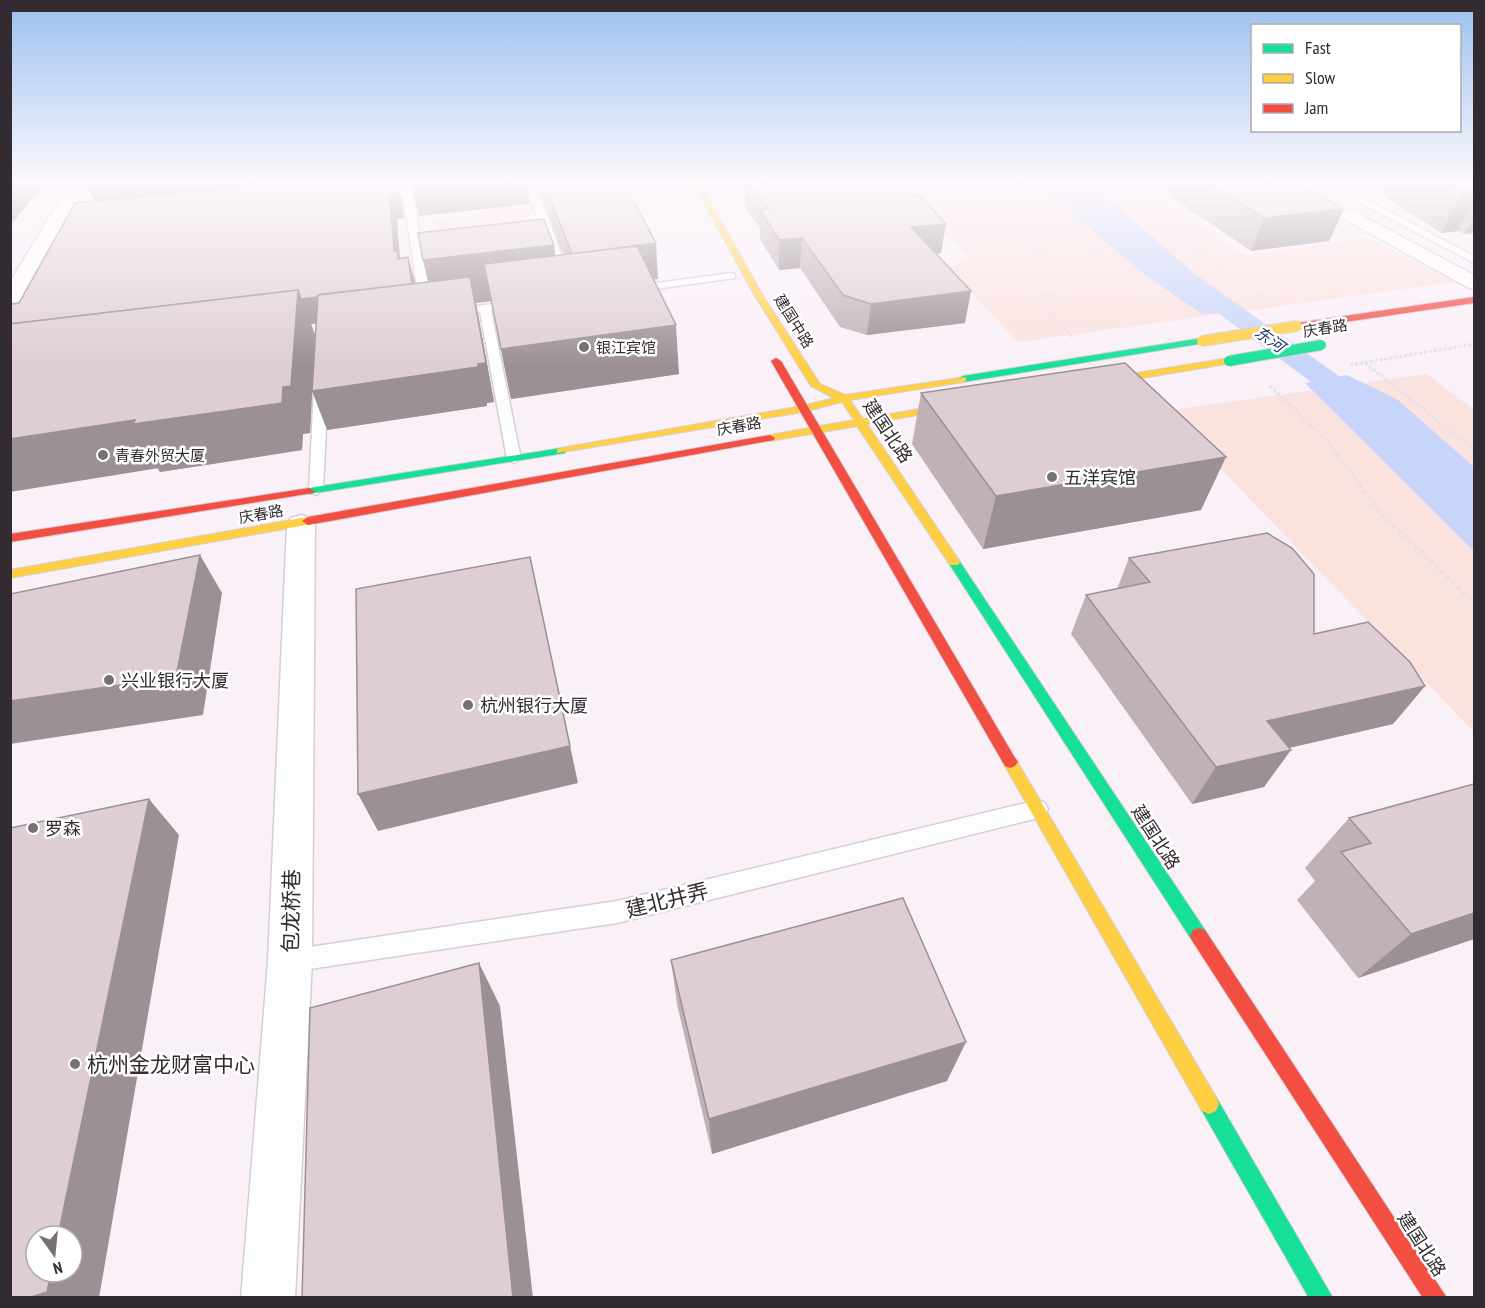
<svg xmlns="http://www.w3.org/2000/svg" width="1485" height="1308" font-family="'PT Sans Narrow','Noto Sans SC',sans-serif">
<rect width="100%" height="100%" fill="#faf0f8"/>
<g fill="#fae2df">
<polygon points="915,183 1135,183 1245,255 1369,238 1455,282 1018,342 948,268 969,257 897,186"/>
<polygon points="528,209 546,261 441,274 433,220"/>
<polygon points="1427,374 1474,410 1474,732 1165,411"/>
</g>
<g fill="#c7d5fa">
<polygon points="1035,183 1087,183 1105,195 1237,311 1202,314 1148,277"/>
<polygon points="1347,375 1398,400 1474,467 1474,551 1305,383"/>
</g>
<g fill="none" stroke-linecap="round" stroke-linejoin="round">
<polygon fill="#c7d5fa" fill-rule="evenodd" points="1191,275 1199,277 1346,381 1378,411 1374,417 1364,419 1354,417 1326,393 1183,287 1179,282 1183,277"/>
<defs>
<g id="lane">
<polygon points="525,183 535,183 570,279 568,281 558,279"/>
<polygon points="1323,183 1335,183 1474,256 1474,263"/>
<polygon points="407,186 412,189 432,307 426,310 420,307 402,189"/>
<polygon points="731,273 735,274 735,278 634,292 628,289 634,286"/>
<polygon points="515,301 519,302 519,306 491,311 521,459 514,463 507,459 480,312 453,315 447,312 453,309"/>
<polygon points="321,383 328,387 323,490 316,495 309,490 314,387"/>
<polygon points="1038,800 1045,803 1048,809 1045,815 1038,818 617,923 290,972 282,969 278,961 282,953 290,950 617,901"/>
</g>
<g id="street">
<polygon points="70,183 87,183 70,214 112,211 121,216 112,221 63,226 20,300 17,304 10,306 10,282"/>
<polygon points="408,183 476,183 468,188 354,198 345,193 354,188"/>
<polygon points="1279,183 1300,183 1474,275 1474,289 1467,287"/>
<polygon points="301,515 311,518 315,524 312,961 295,1298 241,1298 268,961 287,524 291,518"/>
</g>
<g id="fast">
<polygon points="1202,338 1207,341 1205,343 963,382 958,379 963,376"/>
<polygon points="561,448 565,449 565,453 309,494 303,491 309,488"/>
<polygon points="954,558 958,559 1205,930 1208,936 1205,942 1199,944 1193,942 948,562"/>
<polygon points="1209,1094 1216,1097 1333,1298 1309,1298 1202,1111 1199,1104 1202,1097"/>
</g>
<g id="slow">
<polygon points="693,183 700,183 763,296 820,384 845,395 966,377 966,381 963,382 850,400 863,419 963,401 968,404 963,407 867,424 958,559 960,562 958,565 950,565 857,426 770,441 765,438 770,435 854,420 842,402 803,412 557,453 557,449 561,448 802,406 834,398 811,386 755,296"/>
<polygon points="1229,358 1232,359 1232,363 1094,386 1089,383 1094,380"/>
<polygon points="308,517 312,518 314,521 312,524 10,578 10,570"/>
<polygon points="1010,756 1015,758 1216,1097 1219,1104 1216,1111 1209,1114 1202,1111 1005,766 1002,762 1005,758"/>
</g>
<g id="jam">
<polygon points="1474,297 1474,303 1297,329 1293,326 1297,323"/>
<polygon points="776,358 781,361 1015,758 1018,762 1015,766 1010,768 1005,766 771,361"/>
<polygon points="770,435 775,438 774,440 308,525 302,521 308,517"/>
<polygon points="309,488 315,491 313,493 10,542 10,534"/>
<polygon points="1199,928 1205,930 1447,1298 1423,1298 1193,942 1190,936 1193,930"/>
</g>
</defs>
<use href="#lane" stroke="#d7ced5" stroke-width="3"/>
<use href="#street" stroke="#d7ced5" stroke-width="3"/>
<use href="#fast" stroke="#d7ced5" stroke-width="2"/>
<use href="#slow" stroke="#d7ced5" stroke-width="2"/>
<use href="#jam" stroke="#d7ced5" stroke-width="2"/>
<g stroke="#e4e2e4" stroke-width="2" stroke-dasharray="2 1.5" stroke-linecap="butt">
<polyline points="1009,183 1059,225 1186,315"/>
<polyline points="1109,183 1249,290 1267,298"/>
<path d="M1041,202L1021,204L1000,216C1004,240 1023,240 1040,252C1051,259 1060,269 1066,280L1069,285L1065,292L1037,296L1055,317"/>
</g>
<g stroke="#e4e2e4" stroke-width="3" stroke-dasharray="3 2" stroke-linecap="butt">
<polyline points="1054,315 1072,337"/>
<polyline points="1365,363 1474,450"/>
<polyline points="1350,365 1474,344"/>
<polyline points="1270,386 1326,440 1360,485"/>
</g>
<polyline stroke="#e4e2e4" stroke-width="4" stroke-dasharray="4.5 3" stroke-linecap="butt" points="1359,484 1382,514 1474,603"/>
<use href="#lane" fill="#fefdfe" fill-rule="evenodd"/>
<use href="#street" fill="#fefdfe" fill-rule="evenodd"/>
<use href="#fast" fill="#16e098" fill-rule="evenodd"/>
<use href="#slow" fill="#ffcf43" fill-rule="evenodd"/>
<use href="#jam" fill="#f24e42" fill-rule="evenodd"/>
<defs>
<polyline id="fast-bridge" points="1229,361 1321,345"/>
<polyline id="slow-bridge" points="1202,341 1297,326"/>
</defs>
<use href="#fast-bridge" stroke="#d4cfd3" stroke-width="12" stroke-linecap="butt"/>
<use href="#slow-bridge" stroke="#d4cfd3" stroke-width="12" stroke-linecap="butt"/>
<use href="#fast-bridge" stroke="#16e098" stroke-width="10"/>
<use href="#slow-bridge" stroke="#ffcf43" stroke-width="10"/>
</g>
<g fill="#bfb1b6">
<polygon points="86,183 397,183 401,197 404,218 397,219 400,258 415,284 428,282 423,260 563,255 536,183 624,183 658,279 654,279 679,374 511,399 491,301 476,303 494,402 487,403 487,406 327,430 316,323 311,324 315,335 310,433 303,434 302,450 160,472 19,303 95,201"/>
<polygon points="739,183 896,183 941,253 936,254 965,323 867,335 840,327 800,268 779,270 760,239 760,227 745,208 745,193"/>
<polygon points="1151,183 1296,183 1344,209 1329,241 1251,251"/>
<polygon points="1373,183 1474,183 1474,233 1465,234 1458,231 1441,233 1371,187"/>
<polygon points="921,393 1201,510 983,549 912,444"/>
<polygon points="1129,558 1314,634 1425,686 1393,724 1289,748 1264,787 1192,804 1071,634 1086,595 1117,589"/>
<polygon points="1349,818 1474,939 1358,978 1297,900 1315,881 1305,868"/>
<polygon points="671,960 947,1081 712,1154 677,1004"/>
</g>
<g fill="#9b9094">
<polygon points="10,183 45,183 10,226"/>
<polygon points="86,183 385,183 99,209"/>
<polygon points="397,183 401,197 404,218 397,219 400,263 394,251 390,196"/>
<polygon points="411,183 527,183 530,204 419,216"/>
<polygon points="1474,191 1474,201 1458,231 1441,233 1463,192"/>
<polygon points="1344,209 1329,241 1251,251 1264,218"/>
<polygon points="1474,219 1474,233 1465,234"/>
<polygon points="946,224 941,253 907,257 911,227"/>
<polygon points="802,238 800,268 779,270 779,240"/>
<polygon points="656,243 658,279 576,290 572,254"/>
<polygon points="554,245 561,292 476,303 494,402 487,403 487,406 327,430 312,391 435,308 423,260"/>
<polygon points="408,257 415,282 419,310 311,324 315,335 310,433 303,434 302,450 160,472 159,468 10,492 10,439 135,420 282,403 10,361 298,290"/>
<polygon points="971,291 965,323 867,335 871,304"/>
<polygon points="676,325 679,374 511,399 501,349"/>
<polygon points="1226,457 1201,510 983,549 996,496"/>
<polygon points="200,555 222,593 203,715 10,744 10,701"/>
<polygon points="530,557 578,783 378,831 358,794"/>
<polygon points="1425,686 1393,724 1241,759 1267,721"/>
<polygon points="1291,750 1264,787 1192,804 1216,767"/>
<polygon points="149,799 179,835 99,1298 28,1298 51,1272 72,1272 72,1236 58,1236"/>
<polygon points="1474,913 1474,939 1358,978 1411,934"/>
<polygon points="479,963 500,1006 533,1298 513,1298"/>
<polygon points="966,1042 947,1081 712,1154 709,1119"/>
</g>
<g fill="#deced4" stroke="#9b9094" stroke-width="1.5">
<polygon points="299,183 397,183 398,195 390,196 394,251 397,250 398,259 408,257 412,284 318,295 318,297 301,299 298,290 10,324 10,306 12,304 19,303 75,203"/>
<polygon points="544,183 624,183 656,243 572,254"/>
<polygon points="748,183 896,183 908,196 919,195 946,224 911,227 971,291 871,304 843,295 802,238 779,240 760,210 769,209"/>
<polygon points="1209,183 1296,183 1344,209 1264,218"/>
<polygon points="1449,183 1474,183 1474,191 1463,192"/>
<polygon points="544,219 554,245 423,260 418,233"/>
<polygon points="637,246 676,325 501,349 484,264"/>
<polygon points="470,277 486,363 478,364 478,367 312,391 318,295"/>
<polygon points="298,290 291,386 283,387 282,403 133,424 135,420 10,439 10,324"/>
<polygon points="1125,363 1226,457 996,496 921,393"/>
<polygon points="1267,533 1292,548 1314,574 1314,634 1368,622 1410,662 1425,686 1267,721 1291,750 1216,767 1086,595 1150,582 1129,558"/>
<polygon points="200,555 176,677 10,701 10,594"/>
<polygon points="530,557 570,746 358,794 356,589"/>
<polygon points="1474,784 1474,913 1411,934 1341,852 1371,843 1349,818"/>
<polygon points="149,799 58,1236 36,1236 36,1272 51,1272 47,1292 28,1298 10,1298 10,828"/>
<polygon points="903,898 966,1042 709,1119 671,960"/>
<polygon points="479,963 513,1298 302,1298 310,1008"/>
</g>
<linearGradient id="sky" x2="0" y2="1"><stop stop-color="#9bc1ef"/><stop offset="0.5" stop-color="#fdf8fc"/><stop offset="1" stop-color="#fdf8fc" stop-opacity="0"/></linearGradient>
<rect width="1485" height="366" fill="url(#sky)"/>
<g fill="#787077" stroke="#fff" stroke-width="2">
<circle cx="584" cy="347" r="6"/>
<circle cx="103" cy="455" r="6"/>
<circle cx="1052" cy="477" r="6"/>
<circle cx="109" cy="680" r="6"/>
<circle cx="468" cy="705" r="6"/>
<circle cx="33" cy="828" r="6"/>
<circle cx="75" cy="1064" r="6"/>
</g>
<g text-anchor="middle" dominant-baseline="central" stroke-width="5" stroke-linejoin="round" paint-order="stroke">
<g font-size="15" fill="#322b31" stroke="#fff">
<text transform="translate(794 321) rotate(58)">建国中路</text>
<text transform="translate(1325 328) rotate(-9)">庆春路</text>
<text transform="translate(739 426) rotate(-10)">庆春路</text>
<text transform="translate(261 514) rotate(-10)">庆春路</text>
</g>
<g font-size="15" fill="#322b31" stroke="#fff" text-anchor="start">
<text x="596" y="347">银江宾馆</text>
<text x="115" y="455">青春外贸大厦</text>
</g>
<g font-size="16" font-style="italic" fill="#1b356d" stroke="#fff">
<text transform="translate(1270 339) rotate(36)">东河</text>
</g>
<g font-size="18" fill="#322b31" stroke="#fff">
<text transform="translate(888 431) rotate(56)">建国北路</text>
<text transform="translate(1156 837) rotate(57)">建国北路</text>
<text transform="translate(1422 1244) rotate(57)">建国北路</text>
</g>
<g font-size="18" fill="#322b31" stroke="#fff" text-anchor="start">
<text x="1064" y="477">五洋宾馆</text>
<text x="121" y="680">兴业银行大厦</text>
<text x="480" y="705">杭州银行大厦</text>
<text x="45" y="828">罗森</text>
</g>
<g font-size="21" fill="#322b31" stroke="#fff">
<text transform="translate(667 900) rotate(-14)">建北井弄</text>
<text transform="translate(291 911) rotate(-89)">包龙桥巷</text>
</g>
<g font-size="21" fill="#322b31" stroke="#fff" text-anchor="start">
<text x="87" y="1064">杭州金龙财富中心</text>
</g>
</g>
<rect width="1485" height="1308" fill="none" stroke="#322b31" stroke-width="24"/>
<rect x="1251" y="24" width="210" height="108" fill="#ffffff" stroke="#adaaad" stroke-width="1.5"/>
<rect x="1263" y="44" width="30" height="9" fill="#16e098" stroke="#adaaad" stroke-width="1.5"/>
<text x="1305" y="54" font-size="18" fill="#322b31">Fast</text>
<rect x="1263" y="74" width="30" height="9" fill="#ffcf43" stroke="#adaaad" stroke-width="1.5"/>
<text x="1305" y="84" font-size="18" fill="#322b31">Slow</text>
<rect x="1263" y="104" width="30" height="9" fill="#f24e42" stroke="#adaaad" stroke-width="1.5"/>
<text x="1305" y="114" font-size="18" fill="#322b31">Jam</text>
<g transform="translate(54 1254) rotate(165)"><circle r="28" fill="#ffffff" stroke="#adaaad" stroke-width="1.5"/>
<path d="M0-4.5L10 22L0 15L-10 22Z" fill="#787077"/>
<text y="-9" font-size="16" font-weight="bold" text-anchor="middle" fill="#322b31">N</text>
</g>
</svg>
